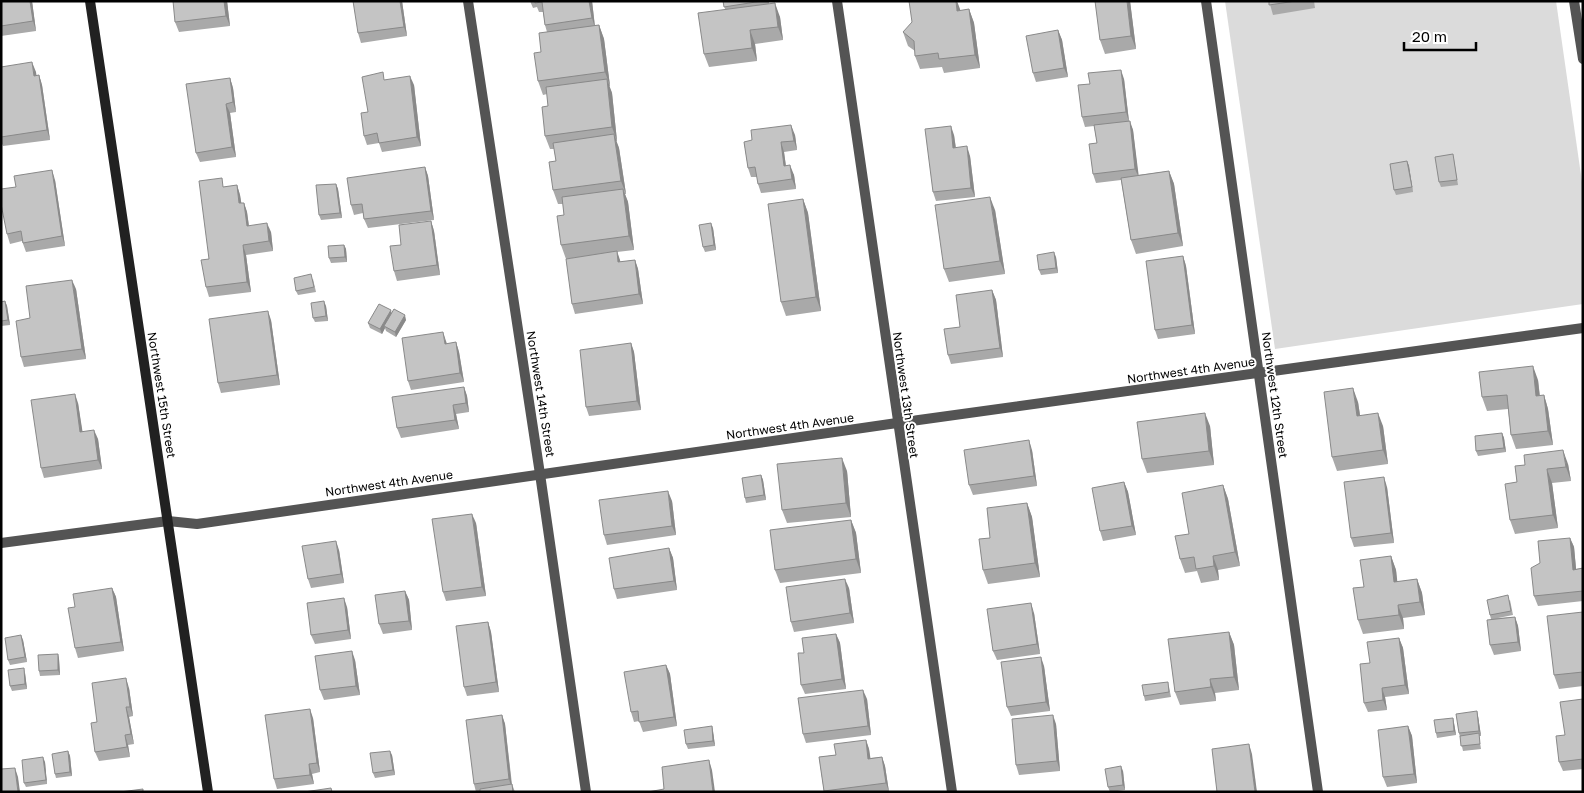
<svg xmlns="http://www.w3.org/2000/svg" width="1584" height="793" font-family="'Golos Text',sans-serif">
<rect width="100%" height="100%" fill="#fff"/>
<polygon fill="#dbdbdb" points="1225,1 1556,1 1583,189 1583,304 1275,349"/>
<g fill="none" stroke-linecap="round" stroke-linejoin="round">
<g stroke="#545454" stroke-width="10">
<polyline points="468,1 540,474 586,792"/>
<polyline points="837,1 952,792"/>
<polyline points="1206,1 1318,792"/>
<polyline points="1574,1 1583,59"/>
<polyline points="1,543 168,521 197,524 897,423 1583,328"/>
</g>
<polyline stroke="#212121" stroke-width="10" points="90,1 208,792"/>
</g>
<g fill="#a9a9a9">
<polygon points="1,1 32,1 36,31 1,36"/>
<polygon points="227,1 230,26 179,32 175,22"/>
<polygon points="402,1 407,36 361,43 358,33"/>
<polygon points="530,1 592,1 595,26 599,25 604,39 610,86 609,86 612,93 617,141 616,141 619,148 626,194 625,194 628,202 634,250 617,252 620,262 635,260 638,269 643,304 575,314 572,304 588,256 566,259 561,245 564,215 563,204 558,204 553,190 556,161 554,149 550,149 545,136 548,106 547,94 543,95 538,81 541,52 547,32 545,25 543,12 539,12 537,7 533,8"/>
<polygon points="723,1 769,1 769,4 780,17 783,40 755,44 757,61 709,67 704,54 725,9"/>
<polygon points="1130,1 1136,49 1105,54 1100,40"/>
<polygon points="1269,1 1314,1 1315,8 1273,15"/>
<polygon points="960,9 960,11 969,9 974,23 980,68 944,73 942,67 920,69 915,56 915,51 908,46 903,32"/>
<polygon points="1058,30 1062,40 1068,77 1036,82 1033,73"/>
<polygon points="1,67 36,72 36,76 39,75 42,85 50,140 3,146 1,142"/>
<polygon points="230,78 233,88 236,112 230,113 236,157 200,162 196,153"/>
<polygon points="1124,79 1129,121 1133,130 1138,175 1169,171 1174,184 1183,246 1136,254 1131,240 1121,180 1096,183 1093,174 1097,143 1094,126 1085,127 1082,117"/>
<polygon points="386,80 414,85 421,146 382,152 379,143 367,145 364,136 368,112"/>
<polygon points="795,135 797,150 784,152 786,166 794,175 796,189 761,193 758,184 757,177 751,177 748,168 744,142"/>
<polygon points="954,135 956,148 970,156 975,197 936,201 933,192"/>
<polygon points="1454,159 1458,185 1441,187 1439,182"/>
<polygon points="1407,161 1409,166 1413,192 1396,195 1394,190"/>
<polygon points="425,167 428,176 434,220 368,228 364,219 363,213 354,215 351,205"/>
<polygon points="55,180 65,246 26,252 22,241 10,244 7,234 16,187"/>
<polygon points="336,184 338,189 342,218 321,220 319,215"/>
<polygon points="237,185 240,195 241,203 244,203 247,212 249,226 271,232 273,251 246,255 251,292 209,297 206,287 209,259 225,187"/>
<polygon points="803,199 808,213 821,311 786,316 781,302"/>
<polygon points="995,210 1005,274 949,282 944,269"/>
<polygon points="431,221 434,231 440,275 397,281 394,271 401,245"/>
<polygon points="713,228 716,250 705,252 703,247"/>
<polygon points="344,245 346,249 347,262 331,263 329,258"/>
<polygon points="1183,256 1186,266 1195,334 1158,339 1155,330"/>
<polygon points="1056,257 1058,273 1041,275 1039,270"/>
<polygon points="313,279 316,292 298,295 296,291"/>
<polygon points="76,289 86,359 24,367 21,357"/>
<polygon points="992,290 996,300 1003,357 951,364 948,355 960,327"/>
<polygon points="5,301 7,306 10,325 1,326 1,302"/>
<polygon points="326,306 328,321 315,322 313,318"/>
<polygon points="392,313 406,320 396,337 386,331 385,328 382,334 370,328 368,323"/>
<polygon points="271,320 280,385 221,393 218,383"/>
<polygon points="446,341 447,344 456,342 459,352 464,382 411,390 408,381"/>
<polygon points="631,343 634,352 641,410 589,416 586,407"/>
<polygon points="1538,380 1540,396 1544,395 1548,409 1553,445 1516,449 1511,435 1508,409 1487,411 1482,397"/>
<polygon points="464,387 467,396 469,412 456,414 459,429 401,438 397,428"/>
<polygon points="1358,402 1360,415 1383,426 1388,464 1337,471 1332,457"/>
<polygon points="78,403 82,431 98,439 102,469 44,478 41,468"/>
<polygon points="1210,426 1214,465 1147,473 1142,459"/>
<polygon points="1502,433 1504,438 1506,452 1478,456 1476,451"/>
<polygon points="1032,450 1037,486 973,495 969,485"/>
<polygon points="1568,464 1571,481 1552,483 1558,528 1515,534 1510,520 1517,482 1515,466"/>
<polygon points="847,471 851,517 787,523 782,510"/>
<polygon points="761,475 763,480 766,500 746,503 745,498"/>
<polygon points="1124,482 1128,492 1136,535 1103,541 1100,531"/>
<polygon points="1223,485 1228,499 1240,566 1218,570 1219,580 1201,583 1197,571 1185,573 1180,559 1189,534"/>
<polygon points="1387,487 1394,543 1354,547 1351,538"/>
<polygon points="672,501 676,535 607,545 604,535"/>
<polygon points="1027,503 1032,517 1040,577 988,584 983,570 990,538"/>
<polygon points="851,520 856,533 861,573 780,583 775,570"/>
<polygon points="476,523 486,596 446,601 443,592"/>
<polygon points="1570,538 1574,547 1576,569 1583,568 1583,601 1538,606 1534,596 1540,563"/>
<polygon points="669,548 673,558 677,590 617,599 614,589"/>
<polygon points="339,550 344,583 311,588 308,579"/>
<polygon points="1391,556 1396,570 1397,582 1417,579 1422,593 1425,615 1403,618 1404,629 1363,634 1358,620 1364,587"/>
<polygon points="112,588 116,597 124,651 78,658 75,648 75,607"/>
<polygon points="849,588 854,623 794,632 791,622"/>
<polygon points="405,591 409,600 412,630 383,634 379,624"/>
<polygon points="1510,600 1513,615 1498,618 1515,617 1518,626 1521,651 1494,655 1490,645 1491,619 1490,615"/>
<polygon points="347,607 351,639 315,644 311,635"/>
<polygon points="1583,612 1583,686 1559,689 1554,675"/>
<polygon points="1034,613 1040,654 997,660 993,651"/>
<polygon points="488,622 491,632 499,692 467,696 464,687"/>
<polygon points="1229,632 1234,645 1239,690 1215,693 1216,701 1180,705 1175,692"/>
<polygon points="836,634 840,643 846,689 805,694 801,685 804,653"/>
<polygon points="1399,638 1403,648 1409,694 1385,697 1387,710 1368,712 1364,703 1370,663"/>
<polygon points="23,640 27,662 10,665 8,660"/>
<polygon points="58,654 59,659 60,675 40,676 39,671"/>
<polygon points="355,660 360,695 324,700 320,690"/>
<polygon points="666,665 670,674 677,726 643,732 639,721 634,722 631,712"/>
<polygon points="1044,666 1050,711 1011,716 1007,707"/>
<polygon points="25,673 27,689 12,691 10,686"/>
<polygon points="1169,687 1171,697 1145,701 1144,696"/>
<polygon points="129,688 133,716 129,717 134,744 128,745 130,757 99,761 95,752 97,722"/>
<polygon points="867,699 871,735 806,743 803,734"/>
<polygon points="1583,699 1583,769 1563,771 1559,762 1565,735"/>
<polygon points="1477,711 1478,716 1481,736 1479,736 1481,749 1463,751 1459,733"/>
<polygon points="502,715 505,724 512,784 515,792 476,792 474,784"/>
<polygon points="313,718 320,772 312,774 314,784 277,789 274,779"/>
<polygon points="1453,718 1454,723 1456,735 1437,738 1436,733"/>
<polygon points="1056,724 1060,771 1019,775 1016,765"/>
<polygon points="712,726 713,731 715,746 688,749 686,744"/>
<polygon points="1408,726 1412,736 1417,783 1387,787 1383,777"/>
<polygon points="866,740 869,749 870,758 882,757 885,766 889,792 824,792 819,757 836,755"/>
<polygon points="68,751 70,756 72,776 56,778 55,774"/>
<polygon points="392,755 395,775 375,778 373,773"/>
<polygon points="45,762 47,784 26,787 24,783"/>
<polygon points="1123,771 1125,790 1110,792 1108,787"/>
</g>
<g fill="#898989">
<polygon points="30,1 32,1 36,31 33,21"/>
<polygon points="224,1 227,1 230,26 226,16"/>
<polygon points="400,1 402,1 407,36 404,27"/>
<polygon points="589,1 592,1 595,28 592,18"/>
<polygon points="956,1 957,1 960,9 962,25 957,11"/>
<polygon points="1127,1 1130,1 1136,49 1131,36"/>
<polygon points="775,3 780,17 783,40 778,27"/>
<polygon points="969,9 974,23 980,68 975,55"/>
<polygon points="599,25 604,39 610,86 605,72"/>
<polygon points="750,30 755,44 757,61 752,48"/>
<polygon points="1058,30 1062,40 1068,77 1064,68"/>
<polygon points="32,62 36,72 38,85 34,76"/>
<polygon points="1121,70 1124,79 1129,122 1126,112"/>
<polygon points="39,75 42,85 50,140 47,130"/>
<polygon points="410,76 414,85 421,146 417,137"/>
<polygon points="230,78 233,88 236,112 233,102"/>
<polygon points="607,79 612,93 617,141 612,127"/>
<polygon points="226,104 230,113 236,157 232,147"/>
<polygon points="1130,121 1133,130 1139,178 1135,169"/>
<polygon points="791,125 795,135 797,150 794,141"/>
<polygon points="951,126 954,135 957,158 953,148"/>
<polygon points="614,134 619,148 626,194 621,181"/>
<polygon points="781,142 784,152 787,175 784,166"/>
<polygon points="967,146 970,156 975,197 971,188"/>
<polygon points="1407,161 1409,166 1413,192 1412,187"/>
<polygon points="790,165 794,175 796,189 792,179"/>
<polygon points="425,167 428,176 434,220 431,211"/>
<polygon points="52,170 55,180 65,246 62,236"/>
<polygon points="1169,171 1174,184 1183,246 1178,233"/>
<polygon points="336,184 338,189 342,218 340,213"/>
<polygon points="237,185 240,195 243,213 239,203"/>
<polygon points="623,189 628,202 634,250 629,236"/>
<polygon points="990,197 995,210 1005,274 1000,261"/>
<polygon points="803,199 808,213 821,311 816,297"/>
<polygon points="244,203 247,212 250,235 247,226"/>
<polygon points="431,221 434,231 440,275 437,265"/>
<polygon points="267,223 271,232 273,251 269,241"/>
<polygon points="711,223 713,228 716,250 714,245"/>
<polygon points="243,245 246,255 251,292 247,282"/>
<polygon points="344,245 346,249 347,262 345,257"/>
<polygon points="617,251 620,260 622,272 618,262"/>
<polygon points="1054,252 1056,257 1058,273 1056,268"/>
<polygon points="1183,256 1186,266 1195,334 1192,325"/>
<polygon points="635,260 638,269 643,304 639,294"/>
<polygon points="72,280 76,289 86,359 82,349"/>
<polygon points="992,290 996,300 1003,357 1000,348"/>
<polygon points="5,301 7,306 10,325 8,320"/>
<polygon points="324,301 326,306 328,321 326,316"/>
<polygon points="391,310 392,315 384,326 385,328 382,334 380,329"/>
<polygon points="268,311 271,320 280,385 277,375"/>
<polygon points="405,315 406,320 396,337 395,332"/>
<polygon points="443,332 446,341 448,354 445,344"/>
<polygon points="456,342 459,352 464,382 460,373"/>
<polygon points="631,343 634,352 641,410 637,401"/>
<polygon points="1533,366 1538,380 1541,410 1536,396"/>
<polygon points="464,387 467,396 469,412 466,403"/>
<polygon points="1353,388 1358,402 1362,429 1357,416"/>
<polygon points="75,394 78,403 84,441 80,432"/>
<polygon points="1544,395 1548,409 1553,445 1548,431"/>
<polygon points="453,405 456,414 459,429 455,420"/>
<polygon points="1205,413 1210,426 1214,465 1209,451"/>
<polygon points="1378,413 1383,426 1388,464 1383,450"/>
<polygon points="94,430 98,439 102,469 98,460"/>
<polygon points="1502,433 1504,438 1506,452 1504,448"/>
<polygon points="1029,440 1032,450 1037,486 1034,476"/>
<polygon points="1563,450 1568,464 1571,481 1566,467"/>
<polygon points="842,458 847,471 851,517 846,503"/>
<polygon points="1547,469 1552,483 1558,528 1553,515"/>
<polygon points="761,475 763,480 766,500 764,495"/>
<polygon points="1384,477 1387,487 1394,543 1391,533"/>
<polygon points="1124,482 1128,492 1136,535 1132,526"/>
<polygon points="1223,485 1228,499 1240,566 1235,552"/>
<polygon points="668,491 672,501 676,535 672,526"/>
<polygon points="1027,503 1032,517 1040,577 1035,563"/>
<polygon points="472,514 476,523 486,596 482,587"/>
<polygon points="851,520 856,533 861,573 856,559"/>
<polygon points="1570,538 1574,547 1577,579 1573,570"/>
<polygon points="336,541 339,550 344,583 341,574"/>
<polygon points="669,548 673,558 677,590 674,581"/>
<polygon points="1213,556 1218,570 1219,580 1214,566"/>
<polygon points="1391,556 1396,570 1399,596 1394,582"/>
<polygon points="845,579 849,588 854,623 850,613"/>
<polygon points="1417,579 1422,593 1425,615 1420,602"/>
<polygon points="112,588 116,597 124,651 121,642"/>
<polygon points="405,591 409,600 412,630 409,621"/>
<polygon points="344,598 347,607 351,639 348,630"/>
<polygon points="1031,603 1034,613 1040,654 1037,644"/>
<polygon points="1398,605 1403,618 1404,629 1399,615"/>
<polygon points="1515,617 1518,626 1521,651 1518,642"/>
<polygon points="488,622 491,632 499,692 496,682"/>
<polygon points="1229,632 1234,645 1239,690 1234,677"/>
<polygon points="836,634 840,643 846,689 842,679"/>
<polygon points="21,635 23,640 27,662 25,657"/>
<polygon points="1399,638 1403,648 1409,694 1405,685"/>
<polygon points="352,651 355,660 360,695 356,686"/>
<polygon points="58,654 59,659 60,675 58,670"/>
<polygon points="1041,657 1044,666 1050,711 1046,702"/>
<polygon points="666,665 670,674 677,726 674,717"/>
<polygon points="24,668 25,673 27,689 25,684"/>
<polygon points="126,678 129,688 133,716 130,707"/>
<polygon points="1210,679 1215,693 1216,701 1211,687"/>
<polygon points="1382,688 1385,697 1387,710 1383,700"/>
<polygon points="863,690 867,699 871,735 868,726"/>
<polygon points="126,707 129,717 134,744 131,734"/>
<polygon points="310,709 313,718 320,772 317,763"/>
<polygon points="1477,711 1478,716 1481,736 1479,731"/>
<polygon points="502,715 505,724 512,789 509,779"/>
<polygon points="1053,715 1056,724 1060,771 1057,761"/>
<polygon points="1453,718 1454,723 1456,735 1454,731"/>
<polygon points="712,726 713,731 715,746 713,741"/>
<polygon points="1408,726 1412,736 1417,783 1414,774"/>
<polygon points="125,735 128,745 130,757 127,747"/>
<polygon points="866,740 869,749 872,768 868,759"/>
<polygon points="1249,744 1252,754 1257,792 1255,792"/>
<polygon points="68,751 70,756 72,776 70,772"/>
<polygon points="390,751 392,755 395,775 393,770"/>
<polygon points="43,757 45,762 47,784 46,780"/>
<polygon points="882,757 885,766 889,792 886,783"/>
<polygon points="709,760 712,770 715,792 713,792"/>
<polygon points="309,764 312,774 314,784 310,775"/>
<polygon points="1121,766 1123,771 1125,790 1123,785"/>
<polygon points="15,768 18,777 20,792 18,792"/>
</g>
<g fill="#c4c4c4" stroke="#898989">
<polygon points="1,1 30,1 33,21 1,26"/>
<polygon points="173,1 224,1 226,16 175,22"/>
<polygon points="353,1 400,1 404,27 358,33"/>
<polygon points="535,1 589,1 592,18 545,25 542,2 535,3"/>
<polygon points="723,1 762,1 724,7"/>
<polygon points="909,1 956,1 957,11 969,9 975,55 939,59 938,53 915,56 914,41 903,32 912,22"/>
<polygon points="1095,1 1127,1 1131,36 1100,40"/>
<polygon points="1269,1 1296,1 1269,5"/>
<polygon points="775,3 778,27 750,30 752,48 704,54 698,13"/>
<polygon points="599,25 605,72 538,81 534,53 541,52 539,33"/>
<polygon points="1058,30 1064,68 1033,73 1026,36"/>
<polygon points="32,62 34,76 39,75 47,130 1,137 1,67"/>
<polygon points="1121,70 1126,112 1082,117 1078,85 1090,84 1088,73"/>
<polygon points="383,72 384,80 410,76 417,137 379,143 377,133 364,136 361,113 368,112 362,77"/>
<polygon points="230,78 233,102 226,104 232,147 196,153 186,84"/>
<polygon points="607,79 612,127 545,136 542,107 548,106 546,87"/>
<polygon points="1130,121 1135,169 1093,174 1089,144 1097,143 1094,125"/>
<polygon points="791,125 794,141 781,142 784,166 790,165 792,179 758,184 755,167 748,168 744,142 752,140 751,130"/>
<polygon points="951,126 953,148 967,146 971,188 933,192 925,129"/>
<polygon points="614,134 621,181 553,190 549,162 556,161 553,143"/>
<polygon points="1453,154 1457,180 1439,182 1435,157"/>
<polygon points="1407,161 1412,187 1394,190 1390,164"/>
<polygon points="425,167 431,211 364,219 362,204 351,205 347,178"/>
<polygon points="52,170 62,236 23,243 21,231 7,234 1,204 1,189 16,187 14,176"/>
<polygon points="1169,171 1178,233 1131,240 1121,178"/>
<polygon points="222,178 223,187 237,185 239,203 244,203 247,226 267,223 269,241 243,245 247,282 206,287 201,260 209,259 199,181"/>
<polygon points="336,184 340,213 319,215 316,185"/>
<polygon points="623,189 629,236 561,245 557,216 564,215 562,197"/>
<polygon points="990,197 1000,261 944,269 935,205"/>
<polygon points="803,199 816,297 781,302 768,204"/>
<polygon points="431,221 437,265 394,271 390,246 401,245 399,225"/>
<polygon points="711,223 714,245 703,247 699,225"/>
<polygon points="344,245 345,257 329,258 328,246"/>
<polygon points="617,251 618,262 635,260 639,294 572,304 566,259"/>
<polygon points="1054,252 1056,268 1039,270 1037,255"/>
<polygon points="1183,256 1192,325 1155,330 1146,261"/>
<polygon points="311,274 314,287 296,291 294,278"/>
<polygon points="72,280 82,349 21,357 16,321 30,318 26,286"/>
<polygon points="992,290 1000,348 948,355 944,329 960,327 956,295"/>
<polygon points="5,301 8,320 1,321 1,302"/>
<polygon points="324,301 326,316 313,318 311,303"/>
<polygon points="379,304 391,310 380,329 368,323"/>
<polygon points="394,309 405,315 395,332 384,326"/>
<polygon points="268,311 277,375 218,383 209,319"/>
<polygon points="443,332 445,344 456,342 460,373 408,381 402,338"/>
<polygon points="631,343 637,401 586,407 580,350"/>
<polygon points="1533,366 1536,396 1544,395 1548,431 1511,435 1507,395 1482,397 1479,372"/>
<polygon points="464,387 466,403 453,405 455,420 397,428 392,397"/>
<polygon points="1353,388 1357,416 1378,413 1383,450 1332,457 1324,392"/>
<polygon points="75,394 80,432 94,430 98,460 41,468 31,400"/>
<polygon points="1205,413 1209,451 1142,459 1137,422"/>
<polygon points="1502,433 1504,448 1476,451 1475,436"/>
<polygon points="1029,440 1034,476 969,485 964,450"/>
<polygon points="1563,450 1566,467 1547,469 1553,515 1510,520 1505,484 1517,482 1515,466 1525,465 1524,455"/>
<polygon points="842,458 846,503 782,510 777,464"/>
<polygon points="761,475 764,495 745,498 742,478"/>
<polygon points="1384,477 1391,533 1351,538 1344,482"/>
<polygon points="1124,482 1132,526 1100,531 1092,488"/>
<polygon points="1223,485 1235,552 1213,556 1214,566 1196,569 1194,557 1180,559 1175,536 1189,534 1182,493"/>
<polygon points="668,491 672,526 604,535 599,500"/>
<polygon points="1027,503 1035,563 983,570 979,539 990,538 987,508"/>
<polygon points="472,514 482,587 443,592 432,519"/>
<polygon points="851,520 856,559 775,570 770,530"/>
<polygon points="1570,538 1573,570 1583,568 1583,591 1534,596 1531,568 1540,563 1538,541"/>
<polygon points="336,541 341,574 308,579 302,546"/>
<polygon points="669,548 674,581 614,589 609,558"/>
<polygon points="1391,556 1394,582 1417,579 1420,602 1398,605 1399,615 1358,620 1353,588 1364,587 1360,560"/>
<polygon points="845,579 850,613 791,622 786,587"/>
<polygon points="112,588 121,642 75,648 68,608 75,607 73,594"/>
<polygon points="405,591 409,621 379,624 375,595"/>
<polygon points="1508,595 1511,611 1490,615 1487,600"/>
<polygon points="344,598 348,630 311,635 307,603"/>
<polygon points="1031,603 1037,644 993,651 987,609"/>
<polygon points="1583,612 1583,672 1554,675 1547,616"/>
<polygon points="1515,617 1518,642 1490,645 1487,620"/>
<polygon points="488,622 496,682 464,687 456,626"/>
<polygon points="1229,632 1234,677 1210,679 1211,687 1175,692 1168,639"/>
<polygon points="836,634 842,679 801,685 798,653 804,653 802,638"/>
<polygon points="21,635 25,657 8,660 5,638"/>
<polygon points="1399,638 1405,685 1382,688 1383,700 1364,703 1360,664 1370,663 1367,642"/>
<polygon points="352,651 356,686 320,690 315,656"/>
<polygon points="58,654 58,670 39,671 38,655"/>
<polygon points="1041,657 1046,702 1007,707 1001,662"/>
<polygon points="666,665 674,717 639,722 638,711 631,712 624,672"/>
<polygon points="24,668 25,684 10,686 8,670"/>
<polygon points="126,678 130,707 126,707 131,734 125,735 127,747 95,752 91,723 97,722 92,683"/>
<polygon points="1168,682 1169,692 1144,696 1142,685"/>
<polygon points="863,690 868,726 803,734 798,698"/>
<polygon points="1583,699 1583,759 1559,762 1556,736 1565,735 1560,702"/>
<polygon points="310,709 317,763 309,764 310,775 274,779 265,715"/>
<polygon points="1477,711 1479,731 1459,733 1456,714"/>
<polygon points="502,715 509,779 474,784 466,720"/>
<polygon points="1053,715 1057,761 1016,765 1012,719"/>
<polygon points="1453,718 1454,731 1436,733 1434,720"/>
<polygon points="712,726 713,741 686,744 684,730"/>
<polygon points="1408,726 1414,774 1383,777 1378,730"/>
<polygon points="1479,733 1480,744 1461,746 1460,736"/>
<polygon points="866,740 868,759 882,757 886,783 824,791 819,757 836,755 834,744"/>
<polygon points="1249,744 1255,792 1217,792 1212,749"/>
<polygon points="68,751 70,772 55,774 52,754"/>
<polygon points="390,751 393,770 373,773 370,753"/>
<polygon points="43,757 46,780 24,783 22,760"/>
<polygon points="709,760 713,792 648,792 664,789 662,767"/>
<polygon points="1121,766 1123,785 1108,787 1105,769"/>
<polygon points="15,768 18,792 1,792 1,769"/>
<polygon points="512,784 513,792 480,792 480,789"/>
<polygon points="331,788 332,792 304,792"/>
<polygon points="143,789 143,792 120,792"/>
</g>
<g text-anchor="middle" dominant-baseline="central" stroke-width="4" stroke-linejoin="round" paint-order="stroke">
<g font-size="12" fill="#000" stroke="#fff">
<text transform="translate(1191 370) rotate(-8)">Northwest 4th Avenue</text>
<text transform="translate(541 394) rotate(81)">Northwest 14th Street</text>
<text transform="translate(162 395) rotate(81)">Northwest 15th Street</text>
<text transform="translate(906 395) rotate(82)">Northwest 13th Street</text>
<text transform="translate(1275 395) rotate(82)">Northwest 12th Street</text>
<text transform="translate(790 426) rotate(-8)">Northwest 4th Avenue</text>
<text transform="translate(389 483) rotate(-8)">Northwest 4th Avenue</text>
</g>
</g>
<rect width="1584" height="793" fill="none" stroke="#000000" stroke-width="5"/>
<path d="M1404 42v8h72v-8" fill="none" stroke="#000000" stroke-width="2.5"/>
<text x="1412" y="42" font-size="15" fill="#000000" stroke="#ffffff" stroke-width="4" paint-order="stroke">20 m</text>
</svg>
